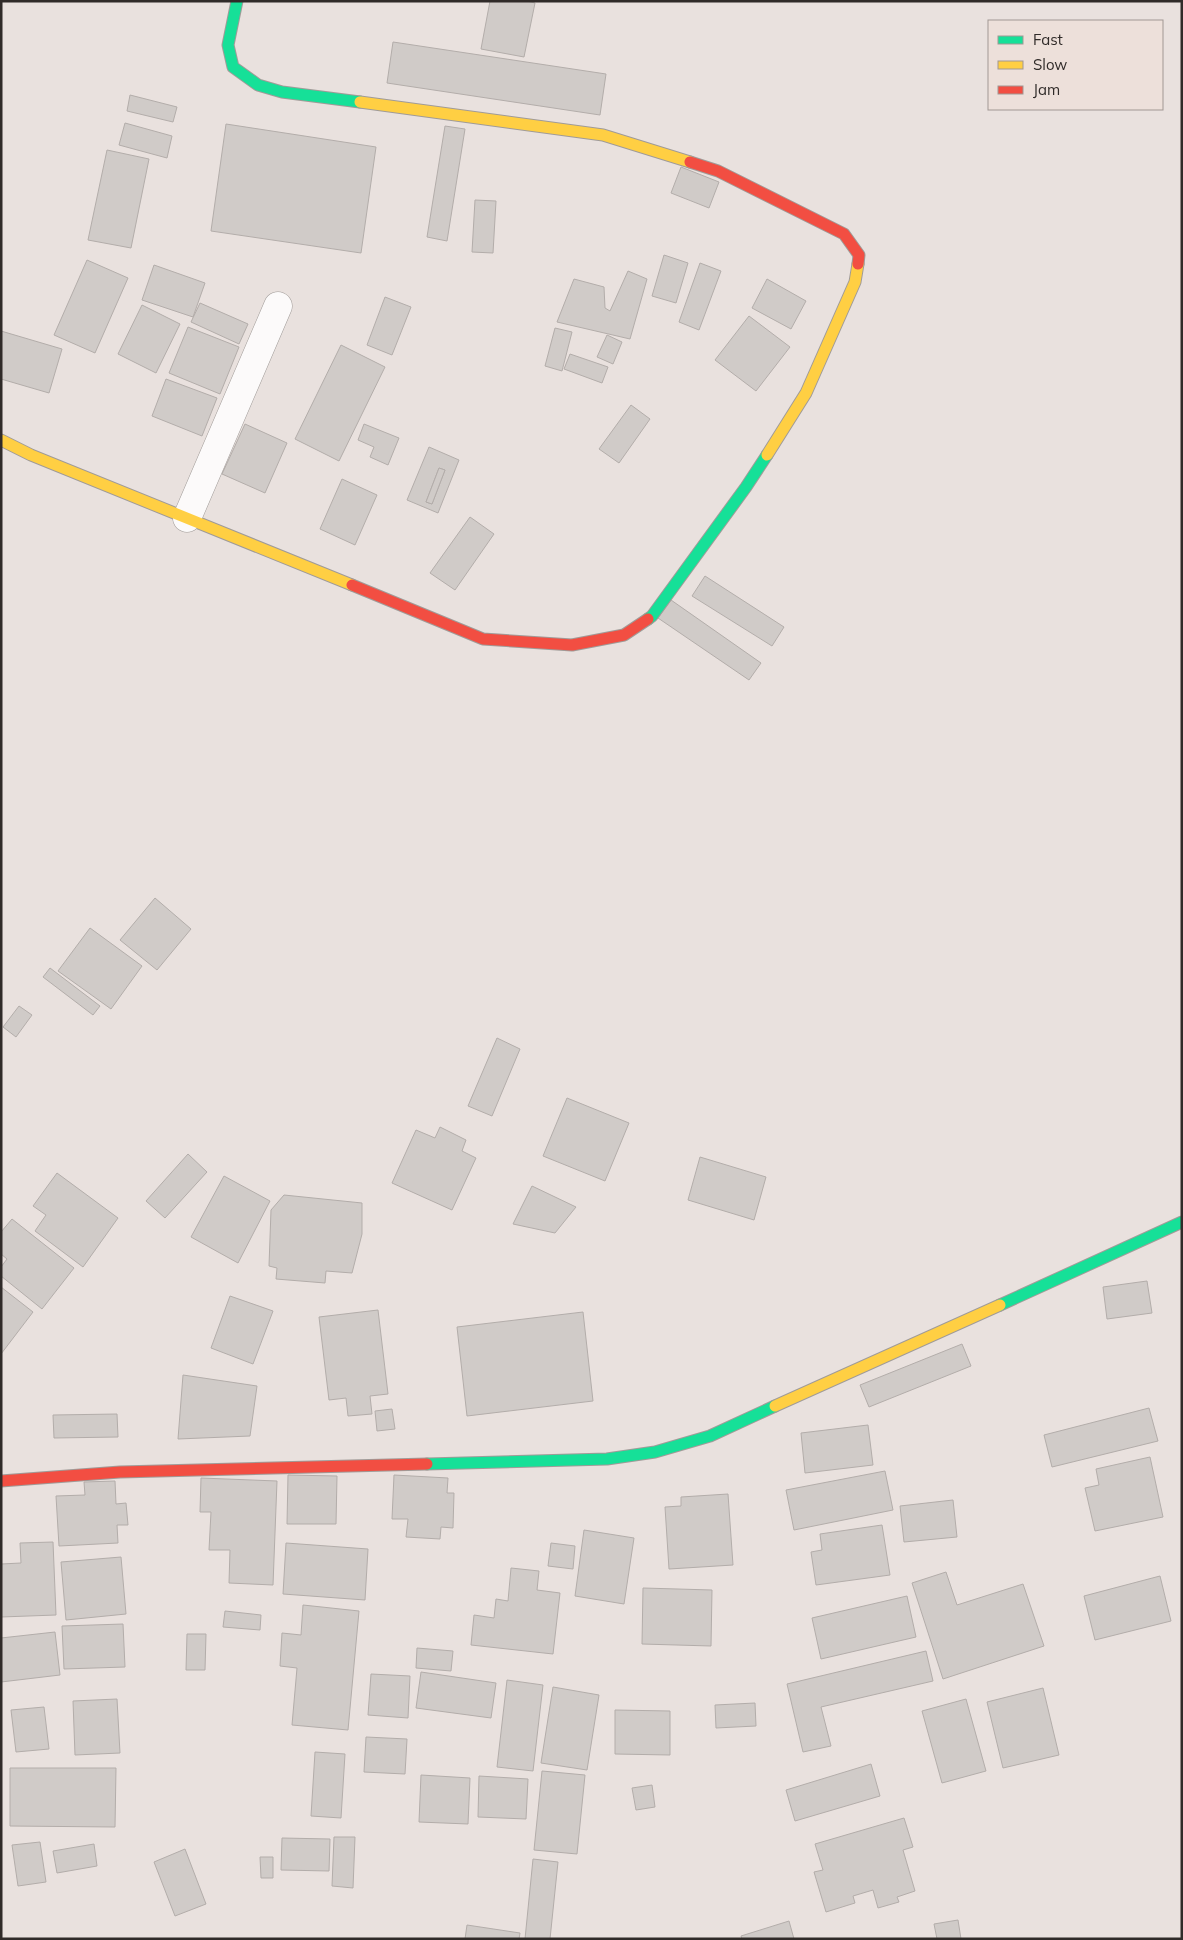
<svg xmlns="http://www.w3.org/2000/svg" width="1183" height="1940" font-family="Mulish,sans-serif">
<rect width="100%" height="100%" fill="#e9e1de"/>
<g fill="#d0cbc8" stroke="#b3adaa" fill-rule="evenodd">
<polygon points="490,1 527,1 535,3 524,57 481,49"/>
<polygon points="393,42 606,74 600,115 387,83"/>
<polygon points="130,95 177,107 173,122 127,111"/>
<polygon points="125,123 172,136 167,158 119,145"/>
<polygon points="226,124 376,147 361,253 211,231"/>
<polygon points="445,126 465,129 447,241 427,237"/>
<polygon points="107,150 149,159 131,248 88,240"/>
<polygon points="681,167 719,182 709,208 671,193"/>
<polygon points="475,200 496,201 493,253 472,252"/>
<polygon points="664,255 688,263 676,303 652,296"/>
<polygon points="87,260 128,278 95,353 54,335"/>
<polygon points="700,263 721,271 699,330 679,322"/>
<polygon points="154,265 205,283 193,317 142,300"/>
<polygon points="628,271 647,279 630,339 557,322 574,279 604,287 605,308 610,311"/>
<polygon points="767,279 806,301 791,329 752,308"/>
<polygon points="385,297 411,307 392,355 367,345"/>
<polygon points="200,303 248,324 239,344 191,322"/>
<polygon points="142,305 180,324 156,373 118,354"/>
<polygon points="749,316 790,347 756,391 715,360"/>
<polygon points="188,327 239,347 220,394 169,373"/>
<polygon points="555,328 572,332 562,371 545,366"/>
<polygon points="1,331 62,349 49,393 1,379"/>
<polygon points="607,335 622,342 613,364 597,357"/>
<polygon points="341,345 385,367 339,461 295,439"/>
<polygon points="570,354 608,367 602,383 564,369"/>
<polygon points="166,379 217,398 202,436 152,416"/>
<polygon points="631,405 650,419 619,463 599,449"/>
<polygon points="245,424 287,443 265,493 222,474"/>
<polygon points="364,424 399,438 388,465 370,457 374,447 358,440"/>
<path d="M429,447L459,460L438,513L407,500ZM439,468L445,470L432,504L426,502Z"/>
<polygon points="439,468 445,470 432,504 426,502"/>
<polygon points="342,479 377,495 355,545 320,529"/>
<polygon points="470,517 494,534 455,590 430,573"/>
<polygon points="705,576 784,627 772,646 692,596"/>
<polygon points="671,600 761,663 749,680 658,618"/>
<polygon points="155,898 191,929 157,970 120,940"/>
<polygon points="90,928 142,966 111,1009 58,971"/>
<polygon points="50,968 100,1006 93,1015 43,977"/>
<polygon points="19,1006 32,1015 16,1037 3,1027"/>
<polygon points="497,1038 520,1049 492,1116 468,1106"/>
<polygon points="567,1098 629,1123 605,1181 543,1156"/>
<polygon points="440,1127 466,1140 462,1151 476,1158 452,1210 392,1183 416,1130 435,1138"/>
<polygon points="188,1154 207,1172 165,1218 146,1201"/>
<polygon points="700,1157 766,1177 754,1220 688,1200"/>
<polygon points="57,1173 118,1218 83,1267 35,1231 46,1215 33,1206"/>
<polygon points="224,1176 270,1201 238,1263 191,1237"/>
<polygon points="532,1186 576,1207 555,1233 513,1224"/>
<polygon points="284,1195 362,1203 362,1234 352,1273 326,1271 325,1283 276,1279 277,1268 269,1266 271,1210"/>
<polygon points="12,1219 74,1268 42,1309 1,1276 1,1267 7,1259 1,1254 1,1232"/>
<polygon points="1147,1281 1152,1313 1107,1319 1103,1287"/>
<polygon points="1,1287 33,1312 1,1354"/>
<polygon points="230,1296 273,1311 253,1364 211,1348"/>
<polygon points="378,1310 388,1394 370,1396 372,1414 348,1416 346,1398 329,1400 319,1317"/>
<polygon points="583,1312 593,1401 467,1416 457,1327"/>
<polygon points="962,1344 971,1366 869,1407 860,1385"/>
<polygon points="183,1375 257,1386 250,1436 178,1439"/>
<polygon points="1149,1408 1158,1441 1052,1467 1044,1435"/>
<polygon points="392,1409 395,1429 377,1431 375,1411"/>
<polygon points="117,1414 118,1437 54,1438 53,1415"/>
<polygon points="868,1425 873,1465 805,1473 801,1433"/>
<polygon points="1150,1457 1163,1517 1095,1531 1085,1488 1099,1485 1096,1469"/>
<polygon points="885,1471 893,1510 794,1530 786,1490"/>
<polygon points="288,1475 337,1476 336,1524 287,1524"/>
<polygon points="394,1475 448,1478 447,1493 454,1493 453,1528 441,1527 440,1539 406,1537 408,1519 392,1519"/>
<polygon points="201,1478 277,1481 273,1585 229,1583 230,1550 209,1550 211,1512 200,1512"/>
<polygon points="115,1481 116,1504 126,1503 128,1525 117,1525 118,1543 59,1546 56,1496 85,1495 84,1482"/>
<polygon points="728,1494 733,1565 669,1569 665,1507 681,1506 681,1497"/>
<polygon points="953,1500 957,1537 904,1542 900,1506"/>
<polygon points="882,1525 890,1575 816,1585 811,1552 822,1550 820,1534"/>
<polygon points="584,1530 634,1538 624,1604 575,1596"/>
<polygon points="53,1542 56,1615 1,1617 1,1564 21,1563 20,1543"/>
<polygon points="286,1543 368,1549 365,1600 283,1594"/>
<polygon points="551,1543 575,1546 573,1569 548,1566"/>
<polygon points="121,1557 126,1614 66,1620 61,1562"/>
<polygon points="511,1568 539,1571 537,1590 560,1593 553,1654 471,1645 474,1615 494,1618 496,1599 508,1601"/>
<polygon points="946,1572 957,1605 1023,1584 1044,1646 943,1679 912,1583"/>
<polygon points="1160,1576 1171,1621 1095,1640 1084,1596"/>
<polygon points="643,1588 712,1590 711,1646 642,1644"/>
<polygon points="907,1596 916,1637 821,1659 812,1618"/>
<polygon points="303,1605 359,1611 348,1730 292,1725 297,1668 280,1666 282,1633 301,1635"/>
<polygon points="225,1611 261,1615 260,1630 223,1627"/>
<polygon points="123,1624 125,1667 64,1669 62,1626"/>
<polygon points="55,1632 60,1675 1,1682 1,1638"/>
<polygon points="187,1634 206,1634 205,1670 186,1670"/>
<polygon points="417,1648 453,1651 451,1671 416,1668"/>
<polygon points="926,1651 933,1681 821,1707 831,1746 803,1752 787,1684"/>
<polygon points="421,1672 496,1683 491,1718 416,1708"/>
<polygon points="371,1674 410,1676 408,1718 368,1715"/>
<polygon points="507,1680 543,1685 533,1771 497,1767"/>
<polygon points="553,1687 599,1695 587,1770 541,1763"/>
<polygon points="1043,1688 1059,1755 1003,1768 987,1702"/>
<polygon points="117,1699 120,1753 75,1755 73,1701"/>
<polygon points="966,1699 986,1771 942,1783 922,1711"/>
<polygon points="755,1703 756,1726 716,1728 715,1705"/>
<polygon points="44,1707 49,1749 16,1752 11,1710"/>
<polygon points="615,1710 670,1711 670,1755 615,1754"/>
<polygon points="366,1737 407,1739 405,1774 364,1772"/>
<polygon points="315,1752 345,1754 341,1818 311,1816"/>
<polygon points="871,1764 880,1796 795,1821 786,1790"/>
<polygon points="10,1768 116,1768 115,1827 10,1826"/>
<polygon points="542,1771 585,1775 577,1854 534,1850"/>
<polygon points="421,1775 470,1778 468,1824 419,1822"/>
<polygon points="479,1776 528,1779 526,1819 478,1817"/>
<polygon points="652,1785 655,1807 636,1810 632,1788"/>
<polygon points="904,1818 913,1847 903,1850 915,1891 897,1897 899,1902 878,1908 873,1890 853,1896 855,1903 826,1912 814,1872 823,1870 815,1844"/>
<polygon points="334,1837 355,1837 353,1888 332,1886"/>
<polygon points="282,1838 330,1839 329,1871 281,1870"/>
<polygon points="40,1842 46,1882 18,1886 12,1845"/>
<polygon points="94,1844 97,1866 57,1873 53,1851"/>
<polygon points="185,1849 206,1904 175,1916 154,1862"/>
<polygon points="260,1857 273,1857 273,1878 261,1878"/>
<polygon points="533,1859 558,1862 550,1939 525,1939"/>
<polygon points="958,1920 961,1939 937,1939 934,1924"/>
<polygon points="789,1921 794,1939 742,1939 741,1936"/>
<polygon points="467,1925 520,1933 519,1939 465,1939"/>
</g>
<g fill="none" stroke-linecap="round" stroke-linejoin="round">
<defs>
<polyline id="street" points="187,518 278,306"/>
<g id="fast">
<polyline points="237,1 228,45 233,67 258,85 282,92 360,102"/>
<polyline points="648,619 652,616 746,487 767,455"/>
<polyline points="1000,1305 1182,1222"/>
<polyline points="427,1464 607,1459 655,1452 710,1436 775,1406"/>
</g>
<g id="slow">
<polyline points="360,102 603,135 690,162"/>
<polyline points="1,440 31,455 352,585"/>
<polyline points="767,455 806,393 855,282 858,264"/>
<polyline points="775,1406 1000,1305"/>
</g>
<g id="jam">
<polyline points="690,162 718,171 844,234 859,255 858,264"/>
<polyline points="352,585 483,639 572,645 624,635 648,619"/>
<polyline points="1,1481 120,1472 427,1464"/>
</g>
</defs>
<use href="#street" stroke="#a09b98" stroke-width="29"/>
<use href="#fast" stroke="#a09b98" stroke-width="13"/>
<use href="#slow" stroke="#a09b98" stroke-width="13"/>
<use href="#jam" stroke="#a09b98" stroke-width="13"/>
<use href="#street" stroke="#fcfafa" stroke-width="28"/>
<use href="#fast" stroke="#16e098" stroke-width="11"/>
<use href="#slow" stroke="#ffcf43" stroke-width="11"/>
<use href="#jam" stroke="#f24e42" stroke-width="11"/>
</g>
<rect width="1183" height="1940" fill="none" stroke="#302b29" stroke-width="5"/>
<rect x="988" y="20" width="175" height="90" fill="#ede0da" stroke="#a19893"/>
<rect x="998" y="36" width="25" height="8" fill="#16e098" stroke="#a19893"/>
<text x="1033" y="45" font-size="15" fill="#302b29">Fast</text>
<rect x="998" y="61" width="25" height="8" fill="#ffcf43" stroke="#a19893"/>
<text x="1033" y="70" font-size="15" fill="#302b29">Slow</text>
<rect x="998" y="86" width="25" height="8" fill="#f24e42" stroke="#a19893"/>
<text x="1033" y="95" font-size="15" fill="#302b29">Jam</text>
</svg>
